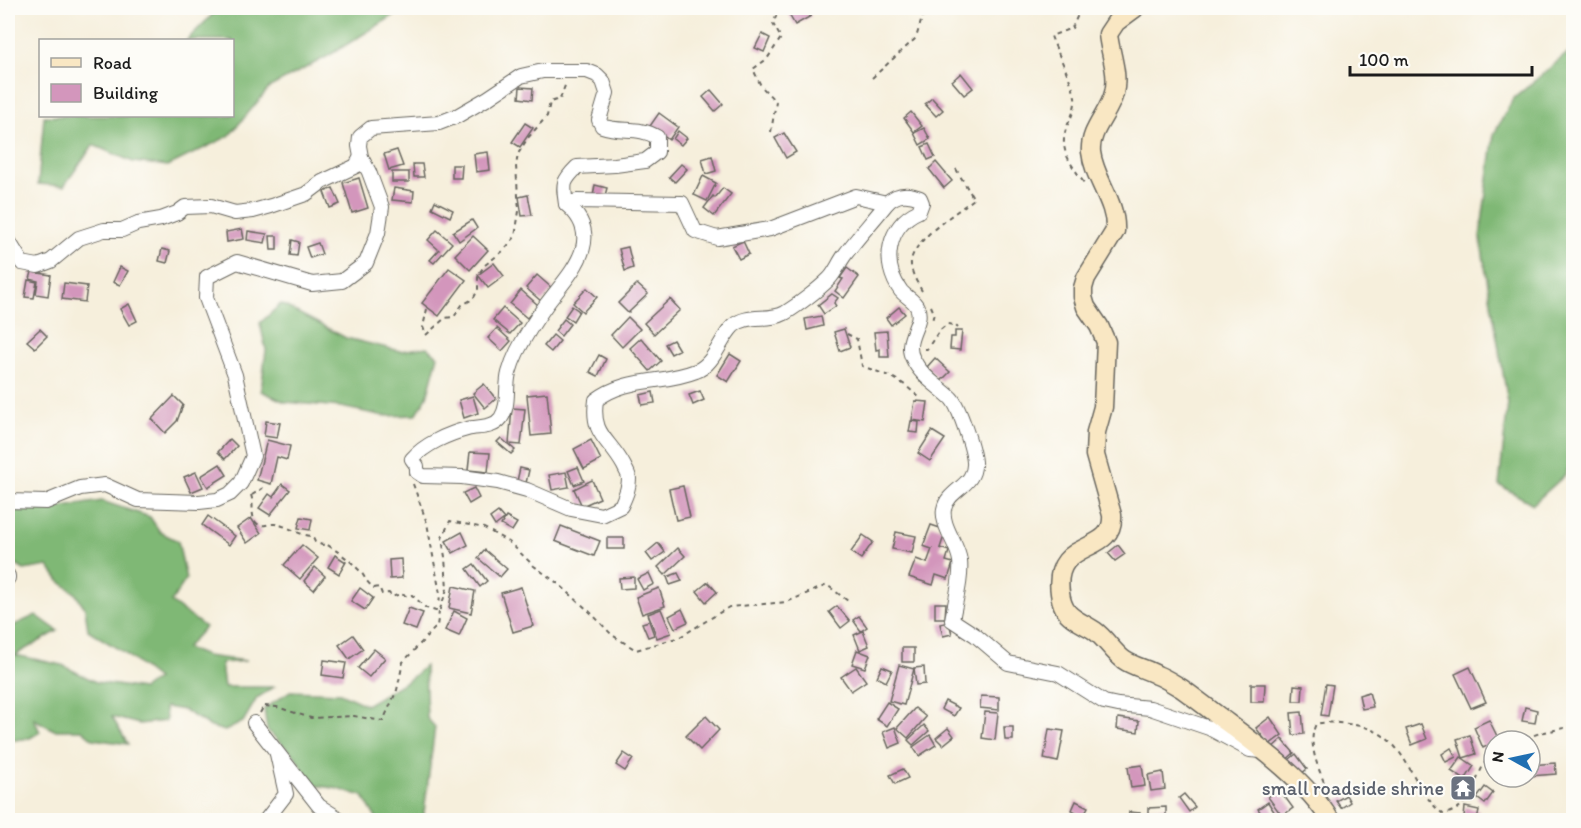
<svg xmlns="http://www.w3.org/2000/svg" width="1581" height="828" font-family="Itim,sans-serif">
<rect width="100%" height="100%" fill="#fdfcf7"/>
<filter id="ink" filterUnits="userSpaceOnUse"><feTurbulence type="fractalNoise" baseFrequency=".0167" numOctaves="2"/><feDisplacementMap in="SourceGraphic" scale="12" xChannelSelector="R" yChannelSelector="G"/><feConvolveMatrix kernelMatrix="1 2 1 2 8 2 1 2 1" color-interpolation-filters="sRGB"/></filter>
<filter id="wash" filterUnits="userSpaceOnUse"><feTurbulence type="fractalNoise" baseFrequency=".008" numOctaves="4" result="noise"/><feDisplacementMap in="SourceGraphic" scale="24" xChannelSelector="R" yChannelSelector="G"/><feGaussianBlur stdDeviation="1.35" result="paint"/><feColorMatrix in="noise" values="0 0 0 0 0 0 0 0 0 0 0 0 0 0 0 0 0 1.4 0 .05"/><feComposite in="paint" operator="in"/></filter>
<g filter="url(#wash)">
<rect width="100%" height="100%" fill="#f6efdc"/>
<g fill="#7fb874" stroke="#4e6a48" stroke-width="1.5">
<polygon points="219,8 406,8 328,56 270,87 229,136 168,166 133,162 93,145 64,186 38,184 44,116 232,116 232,40 187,40"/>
<polygon points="1573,51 1573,461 1564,476 1533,504 1499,485 1508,403 1480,237 1494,134 1513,99 1564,56"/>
<polygon points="281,304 346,338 400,351 427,347 438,356 427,397 416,415 384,416 341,407 285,402 261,391 266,350 260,323"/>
<polygon points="102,501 150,517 160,532 178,541 186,579 171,602 205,627 186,648 206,656 246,661 221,663 224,687 274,687 257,698 243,722 225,731 211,727 184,710 165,707 166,721 139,724 112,717 128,744 93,739 82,730 54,730 34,719 40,732 30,738 8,741 8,628 36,615 58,631 15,655 62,665 96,682 143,689 157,679 123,652 88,630 85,608 75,593 59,581 48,566 24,570 8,560 8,511 62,507"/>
<polygon points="425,666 427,718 435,727 423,820 377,820 363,796 334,788 312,785 295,756 267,730 264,709 290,691 340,693 366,705 410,679"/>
</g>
<g id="blocks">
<g fill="#d396bc">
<polygon points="794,8 806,8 811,16 795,25 787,11"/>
<polygon points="762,34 770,38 764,52 755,48"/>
<polygon points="961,73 973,88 964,95 952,81"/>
<polygon points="520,87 533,88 532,100 519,98"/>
<polygon points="711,90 723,104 715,111 703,97"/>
<polygon points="932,98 943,110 936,116 925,104"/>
<polygon points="911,112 922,126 914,132 904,118"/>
<polygon points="659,113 678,127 669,140 650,126"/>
<polygon points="525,123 533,128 520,147 512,142"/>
<polygon points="924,128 930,139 920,145 914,133"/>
<polygon points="678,131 687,138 681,145 673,139"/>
<polygon points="784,133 796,152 786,158 775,138"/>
<polygon points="929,144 935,157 928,160 922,147"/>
<polygon points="397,150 403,166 389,170 384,154"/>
<polygon points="488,152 490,170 476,172 474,154"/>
<polygon points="712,156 716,171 706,174 702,159"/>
<polygon points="936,162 952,181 944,188 929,169"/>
<polygon points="413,164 422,164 424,177 414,177"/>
<polygon points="681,164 687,169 675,182 669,177"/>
<polygon points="452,165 462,165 461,178 452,178"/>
<rect x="392" y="172" width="17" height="10"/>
<polygon points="703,176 716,183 707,201 694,195"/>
<polygon points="359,178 368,208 352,213 343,183"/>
<polygon points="595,185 607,188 604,199 593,196"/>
<polygon points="333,188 340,204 330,208 324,192"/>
<polygon points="394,188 414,191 413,202 392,200"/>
<polygon points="723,188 731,194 714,216 704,208 713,196 715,198"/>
<polygon points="528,195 532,215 522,216 519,197"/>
<polygon points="435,201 453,210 450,217 432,208"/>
<polygon points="472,220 477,228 459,241 453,232"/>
<polygon points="242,229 244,239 227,242 226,232"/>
<polygon points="437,230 452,243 434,263 430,260 439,250 428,240"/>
<polygon points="248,231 267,234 265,243 247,240"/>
<polygon points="270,236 277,236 277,250 271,250"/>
<polygon points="473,236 488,250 470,270 455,255"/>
<polygon points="292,240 299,242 297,256 290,255"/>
<polygon points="743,241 749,254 739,259 732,246"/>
<polygon points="318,243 322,254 310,258 306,247"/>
<polygon points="628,247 633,268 625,271 619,249"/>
<polygon points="162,249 170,251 167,263 159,261"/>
<polygon points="494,263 504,276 488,288 478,275"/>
<polygon points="120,267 128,271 120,285 113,282"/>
<polygon points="449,268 466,280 439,316 422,303"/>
<polygon points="847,268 859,277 844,298 835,291 843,279 840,278"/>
<polygon points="32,272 51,275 48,296 36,294 38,281 30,279"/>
<polygon points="537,275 553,289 542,302 526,288"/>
<polygon points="28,280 37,282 34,298 25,297"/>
<polygon points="64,283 87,286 85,302 62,299"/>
<polygon points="637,284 648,294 628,313 618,303"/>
<polygon points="587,288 597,297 583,312 573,303"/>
<polygon points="521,290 538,305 527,318 510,304"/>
<polygon points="832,294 838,298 834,303 836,306 824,314 818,305"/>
<polygon points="670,299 680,310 654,334 644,323"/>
<polygon points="129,304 137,321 129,325 120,309"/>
<polygon points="572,306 579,311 573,321 565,316"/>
<polygon points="899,307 905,314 891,325 886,318"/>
<polygon points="503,308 520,323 510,334 493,320"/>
<polygon points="821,316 823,326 807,330 805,319"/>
<polygon points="628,317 640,329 622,347 611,335"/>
<polygon points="564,319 570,324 561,336 555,331"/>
<polygon points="497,328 511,341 502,351 488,338"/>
<polygon points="40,329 47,336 35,348 27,341"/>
<polygon points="844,329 850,347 840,351 834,332"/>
<polygon points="887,331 889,357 880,357 880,349 876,350 874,332"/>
<polygon points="955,331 962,331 960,350 950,349 951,337 955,337"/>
<polygon points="553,335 560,341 551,352 544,346"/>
<polygon points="641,338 661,361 650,371 630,348"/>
<polygon points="673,340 679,350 671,354 665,344"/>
<polygon points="730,354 741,361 728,382 717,375"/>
<polygon points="599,355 606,359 598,376 590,372"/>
<polygon points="935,358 950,372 941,381 927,367"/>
<polygon points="484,384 496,399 485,408 473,393"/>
<polygon points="700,391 704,400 693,405 689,395"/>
<polygon points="653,392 655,403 642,405 640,395"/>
<polygon points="547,393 551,434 531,436 527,395"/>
<polygon points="174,396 183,405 177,421 165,433 152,419"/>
<polygon points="473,396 478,413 464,418 459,400"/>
<polygon points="915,401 928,402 925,422 912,420"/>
<polygon points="512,408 525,409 521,445 509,444"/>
<polygon points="266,421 280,423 277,438 264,436"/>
<polygon points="911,421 919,422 918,433 909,432"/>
<polygon points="932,431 945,439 930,461 918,453"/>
<polygon points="501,438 515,450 511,454 497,442"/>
<polygon points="230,439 237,446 225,459 218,452"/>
<polygon points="267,440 290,446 287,460 277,457 271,484 257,480"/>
<polygon points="591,440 601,460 584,469 574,449"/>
<polygon points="470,452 490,453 488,472 468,470"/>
<polygon points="220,464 227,475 208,487 201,476"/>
<polygon points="578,467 584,481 574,485 568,471"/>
<polygon points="520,468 529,470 526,483 517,481"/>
<polygon points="196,472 203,487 191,492 184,477"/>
<polygon points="566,472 569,487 552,490 549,475"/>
<polygon points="592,480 600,498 582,506 574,489"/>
<polygon points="282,484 290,490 270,515 259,508 269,494 273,497"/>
<polygon points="683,486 690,517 676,520 669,489"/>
<polygon points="474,488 479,498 469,504 463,493"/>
<polygon points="498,512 504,519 495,526 490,518"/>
<polygon points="208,516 235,536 229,545 202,525"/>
<polygon points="301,517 312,519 310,530 298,528"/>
<polygon points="506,517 517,523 512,531 501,525"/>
<polygon points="251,518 261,533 247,543 237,528"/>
<polygon points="931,525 946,530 940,548 949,551 946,561 953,563 948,579 936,575 933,585 909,577 916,559 927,563 932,549 923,546"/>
<polygon points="561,526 600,541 594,556 555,541"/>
<polygon points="462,532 468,545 453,553 446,541"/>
<polygon points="896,532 916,536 912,553 892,549"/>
<polygon points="863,535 873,542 861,559 851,552"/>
<rect x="607" y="538" width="17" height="11"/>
<polygon points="658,543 665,552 652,561 646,553"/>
<polygon points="302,545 318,558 300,579 284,565"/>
<polygon points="1118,545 1125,554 1115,561 1108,553"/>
<polygon points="678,548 685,556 665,575 658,567"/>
<polygon points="485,550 507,569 500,577 478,558"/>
<polygon points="335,555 346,562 339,574 328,567"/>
<polygon points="401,559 402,578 390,579 389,560"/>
<polygon points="474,564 487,581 480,587 467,569"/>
<polygon points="315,567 325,576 314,590 304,581"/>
<polygon points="649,573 654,584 643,590 637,579"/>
<polygon points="678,573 682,581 670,585 667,577"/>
<polygon points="634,577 634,588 620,589 619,578"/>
<polygon points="708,582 717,592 706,602 697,591"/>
<polygon points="453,586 475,591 471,613 449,608"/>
<polygon points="521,587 533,626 513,632 501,593"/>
<polygon points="360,588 373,598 365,610 351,601"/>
<polygon points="659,588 665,606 642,614 636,597"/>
<polygon points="935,603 946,603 945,618 935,618"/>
<polygon points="837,606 850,621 841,628 829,612"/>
<polygon points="409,608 423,613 416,630 402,625"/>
<polygon points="661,609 671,633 657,638 648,614"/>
<polygon points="682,609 688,622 675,628 669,616"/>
<polygon points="454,611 467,618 459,636 445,630"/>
<polygon points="859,616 867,627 861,631 853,620"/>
<polygon points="649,621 654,635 648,637 642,623"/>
<polygon points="949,622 952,634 943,636 940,624"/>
<polygon points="863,631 869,646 860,650 854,635"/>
<polygon points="353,635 363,649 349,659 339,645"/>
<rect x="902" y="648" width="12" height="14"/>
<polygon points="374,649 385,658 369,677 358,668"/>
<polygon points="857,650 870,655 865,668 852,664"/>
<polygon points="324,660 346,663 343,678 322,675"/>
<polygon points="899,665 914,669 904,705 889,701"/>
<polygon points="882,666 892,670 886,682 877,677"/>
<polygon points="856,667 866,681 851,691 841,677"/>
<polygon points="924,667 925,684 916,685 914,668"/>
<polygon points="1470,667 1486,702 1471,708 1455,674"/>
<polygon points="1251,684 1265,684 1264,702 1251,702"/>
<polygon points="1326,684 1333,685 1328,716 1321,715"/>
<polygon points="1294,685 1303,686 1302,701 1293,701"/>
<polygon points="1369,692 1373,707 1362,709 1359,695"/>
<polygon points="981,696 999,697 999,710 980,708"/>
<polygon points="945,701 959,708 954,716 941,709"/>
<polygon points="887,702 898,709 887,726 876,719"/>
<polygon points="1525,707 1537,710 1535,723 1522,721"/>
<polygon points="915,708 926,717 908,738 897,728"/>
<polygon points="985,712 998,713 995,740 982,738"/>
<polygon points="1302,712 1304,734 1293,735 1291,713"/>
<polygon points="706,716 719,730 700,750 686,736"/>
<polygon points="1270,717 1282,735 1269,745 1256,728"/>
<polygon points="1118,718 1139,721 1138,732 1117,729"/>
<polygon points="1489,720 1499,740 1483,748 1474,727"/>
<polygon points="1421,724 1427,739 1412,745 1406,729"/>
<polygon points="924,725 929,731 913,745 908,740"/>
<polygon points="895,727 901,743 889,748 883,732"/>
<polygon points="1004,727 1013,727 1013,740 1005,740"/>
<polygon points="948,728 954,736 943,745 936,738"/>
<polygon points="1049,729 1064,731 1058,762 1044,759"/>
<polygon points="930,735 936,745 919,756 913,747"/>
<polygon points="1470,735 1476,754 1463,758 1457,739"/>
<polygon points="1282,739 1294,753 1284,762 1272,748"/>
<polygon points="1451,748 1456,757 1446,762 1442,754"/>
<polygon points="624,753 633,759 625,771 616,765"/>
<polygon points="1296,754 1307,769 1296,778 1284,764"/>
<polygon points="1461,757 1474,766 1465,780 1451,771"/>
<polygon points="1555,763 1556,774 1530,776 1530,765"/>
<polygon points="1142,765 1145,786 1131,788 1128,767"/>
<polygon points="903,769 908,778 895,784 890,775"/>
<polygon points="1163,772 1165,789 1151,791 1148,775"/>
<polygon points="1485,787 1493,793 1485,804 1477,798"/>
<polygon points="1279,789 1293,808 1282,816 1268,797"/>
<polygon points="1184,794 1195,807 1189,812 1179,798"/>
<polygon points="1346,795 1350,802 1341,808 1336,801"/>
<polygon points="1076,801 1088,807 1083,816 1072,810"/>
<polygon points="1268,802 1278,818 1273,820 1266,820 1258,809"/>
<polygon points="1166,807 1166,820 1148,820 1148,808"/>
<polygon points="1465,807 1479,810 1477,820 1464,818"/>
<polygon points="1129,812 1140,813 1140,820 1128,820"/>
</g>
</g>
</g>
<g filter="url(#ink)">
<use href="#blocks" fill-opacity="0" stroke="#68665f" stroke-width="1.5"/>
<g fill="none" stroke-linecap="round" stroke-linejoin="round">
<defs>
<g id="street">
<path d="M566,204C608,239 568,275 546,305C536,319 525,336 517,352C514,358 511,366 509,373C505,388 510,404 501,418C493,429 478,426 467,429C448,434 425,444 412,459L417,466V472L423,476L462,477L498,482L527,490L571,509L602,515L621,506C625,497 629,489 629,479C629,474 626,471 624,466C609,438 591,436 596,400C628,376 661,385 696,371C714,365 720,339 733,326C747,313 769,322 785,313C798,305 818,290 829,279C835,273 839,263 844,256C857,238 873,221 887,203"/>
<polyline points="8,240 22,263 38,266 51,261 79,238 104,230 122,230 138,223 161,219 177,213 185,207 211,206 235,213 253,211 271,206 306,194 322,182 356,166 361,157"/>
<path d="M8,501L46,502L80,488L105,485L138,500L199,502L217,500L230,494L241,483L253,456L235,375L206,298L207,277L237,262L312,284L342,281L366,263L378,233L382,207L369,172L361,157L359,146L360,137L371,128L439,123L457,116L488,98L521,76L543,71H587L597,75L603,81L607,93L599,120L602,126C621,133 639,126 657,137V152L645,161L615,165L577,167C562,182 563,184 566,204L577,201L682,203L695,231L717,238L770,229L856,196L887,203C897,193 908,193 920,198L922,203L919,211C887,225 881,264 901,291C906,297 914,300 917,307C925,323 902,339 913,359C921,376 937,385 951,398C959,406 973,449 974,462C976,486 948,489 944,509C941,526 958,544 960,561C962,579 955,602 952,620L975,635L1008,663L1058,673L1104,702L1118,705L1150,708L1209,728L1250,750L1262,751"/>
<polyline points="8,576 8,578"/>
<polyline points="254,723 319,806 341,820"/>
<polyline points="266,820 286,794 277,754"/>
</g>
<path id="secondary" d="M1135,8L1116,22L1108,34C1110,54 1119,73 1114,93C1109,114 1089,130 1091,152C1094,179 1117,203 1115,231L1086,278L1083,288V297L1086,307L1099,326L1106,342L1103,407L1096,432L1095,455L1112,515C1115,557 1052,536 1060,593C1063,618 1077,619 1095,631C1106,639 1113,652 1124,660C1134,667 1147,669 1157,675C1165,678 1174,684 1181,688C1195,698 1208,708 1221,718C1257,745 1307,781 1330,820"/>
</defs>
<use href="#street" stroke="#68665f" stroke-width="16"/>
<use href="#secondary" stroke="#68665f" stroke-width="21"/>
<g stroke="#68665f" stroke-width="2" stroke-dasharray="4.5 4.5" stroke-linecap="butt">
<path d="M1081,8L1072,28L1051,36C1056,50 1073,83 1075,97C1076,106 1072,116 1068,124C1057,149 1070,162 1084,183"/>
<polyline points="872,78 916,38 925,8"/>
<polyline points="771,132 776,102 761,86 753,69 767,59 781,38 773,24 777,14 788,8"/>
<path d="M922,291C917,282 910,272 911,261C914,239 957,212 974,199L956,169"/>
<polyline points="931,306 934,313 932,321"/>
<polyline points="427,309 423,327 426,335 445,318 454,317 462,305 473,299 478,290 478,275 485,265 503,251 515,237 519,211 516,166 518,154 527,139 547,116 550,102 560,99 566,83"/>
<polyline points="847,334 857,339 862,366 892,377 905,385 920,398"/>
<polyline points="924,349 927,349 939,331 947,324 955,325 958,328"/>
<polyline points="413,484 427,523 440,594 439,606"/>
<path d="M251,495C254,503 251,512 254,519C258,530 268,523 275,524C289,526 298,535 312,536L315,542L322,545L326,544C337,551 349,559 358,569C366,577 364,580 374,588L379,587L382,594L389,593L392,597L400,594L407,596L412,595L426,608L439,612L447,589L445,557L442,538L450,521L484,528L509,542L534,566L560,585L591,613L612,635L636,650L680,637L729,607L787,602L827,585L848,601"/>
<polyline points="252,495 263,488"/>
<polyline points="260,713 264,706 277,707 311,718 354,716 383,721 397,690 403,662 437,626 439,612"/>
<polyline points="1517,741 1540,733 1574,726"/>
<path d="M1327,790C1320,771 1306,744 1316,724C1327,721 1337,723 1348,724C1410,730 1404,782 1443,814C1476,809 1474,769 1494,750"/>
</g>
<use href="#street" stroke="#fff" stroke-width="14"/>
<use href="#secondary" stroke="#f9e7c3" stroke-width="18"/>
</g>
</g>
<defs>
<symbol id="temple-square" viewBox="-11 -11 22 22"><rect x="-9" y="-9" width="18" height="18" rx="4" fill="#6b7280" stroke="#fdfcf7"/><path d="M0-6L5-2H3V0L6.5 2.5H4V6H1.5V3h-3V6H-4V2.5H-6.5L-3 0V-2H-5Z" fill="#fff"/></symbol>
</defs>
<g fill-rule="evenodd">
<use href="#temple-square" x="1448" y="773" width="30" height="30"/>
</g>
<g text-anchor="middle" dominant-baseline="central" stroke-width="4.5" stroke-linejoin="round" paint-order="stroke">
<g font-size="20" fill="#5b616d" stroke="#fdfcf7" text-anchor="end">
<text x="1444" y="788">small roadside shrine</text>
</g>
</g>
<rect width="1581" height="828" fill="none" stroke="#fdfcf7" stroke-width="30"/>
<rect x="39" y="39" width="195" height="78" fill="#fdfcf7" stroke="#a3a29f" stroke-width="1.5"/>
<rect x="51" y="58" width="30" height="9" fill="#f9e7c3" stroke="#a3a29f" stroke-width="1.5"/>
<text x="93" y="69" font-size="18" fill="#1c1c1c">Road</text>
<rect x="51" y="84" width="30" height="18" fill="#d396bc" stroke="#a3a29f" stroke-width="1.5"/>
<text x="93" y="99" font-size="18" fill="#1c1c1c">Building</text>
<g transform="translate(1512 759) rotate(278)"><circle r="28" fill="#fdfcf7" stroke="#a3a29f" stroke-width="1.5"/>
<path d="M0-4.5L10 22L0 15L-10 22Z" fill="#1f6fb2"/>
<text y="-9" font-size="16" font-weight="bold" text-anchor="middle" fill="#1c1c1c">N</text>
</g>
<path d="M1350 66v9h182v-9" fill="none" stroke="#1c1c1c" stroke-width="3"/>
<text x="1359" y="66" font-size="18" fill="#1c1c1c" stroke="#fdfcf7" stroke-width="4.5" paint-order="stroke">100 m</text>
</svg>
